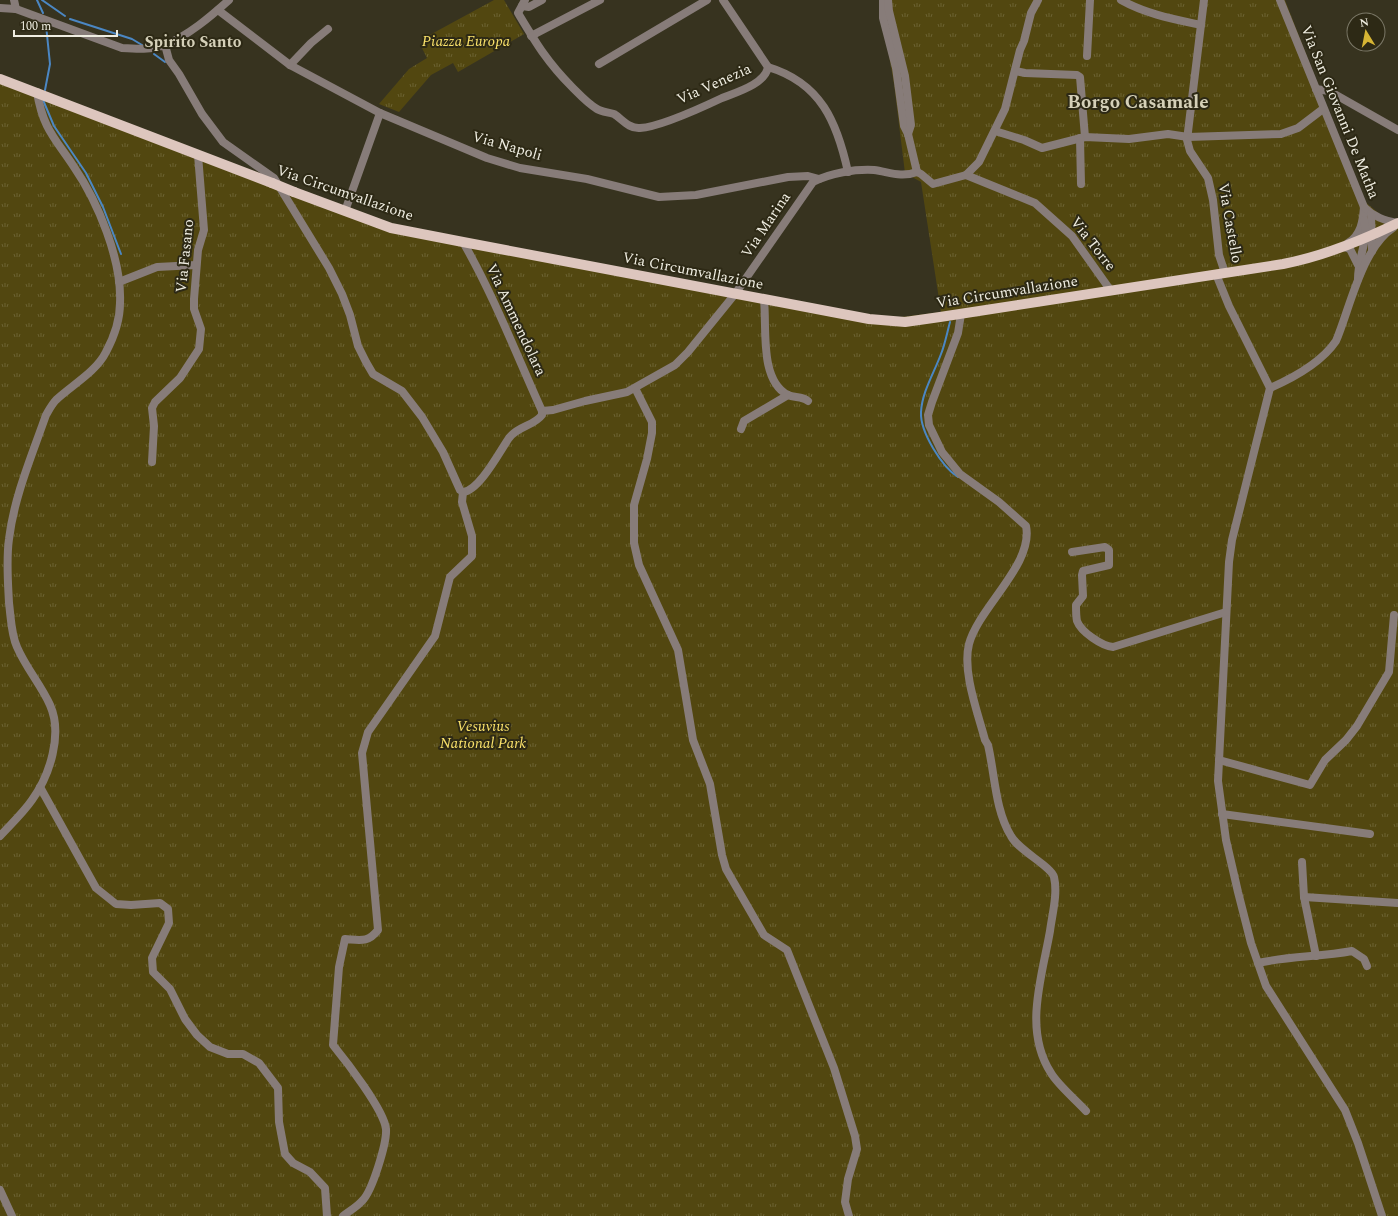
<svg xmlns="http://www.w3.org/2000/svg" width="1398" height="1216" font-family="Spectral,serif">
<defs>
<pattern id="park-tufts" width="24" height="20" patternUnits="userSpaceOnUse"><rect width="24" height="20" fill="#524710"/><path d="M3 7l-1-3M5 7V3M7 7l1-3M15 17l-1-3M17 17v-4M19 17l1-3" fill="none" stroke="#6b6232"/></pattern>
</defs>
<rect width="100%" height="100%" fill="#37331f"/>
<g fill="url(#park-tufts)">
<polygon points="494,0 504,0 524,34 458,72 453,63 431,75 399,112 379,104 409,69 427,58 422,48 428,44 426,37"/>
<polygon points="881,0 1285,0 1363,200 1382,216 1398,220 1398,218 1398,1216 0,1216 0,82 399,228 762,298 893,318 941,312 921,182 905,173 894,84 881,10"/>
</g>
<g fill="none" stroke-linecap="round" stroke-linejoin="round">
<g stroke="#4b87c3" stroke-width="2">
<polyline points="37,0 43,13"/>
<polyline points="42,0 65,16"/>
<polyline points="70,19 132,39 142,45"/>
<polyline points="154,54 165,62"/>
<polyline points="45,90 50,64 46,25"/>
<polyline points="43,100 54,126 86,173 103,207 121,254"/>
<path d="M950,322C947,333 945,344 941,354C934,373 922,392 921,412C920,432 942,467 958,477"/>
</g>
<g stroke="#877c79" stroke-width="8">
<polyline points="14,0 16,9"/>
<path d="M525,0L518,13C536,43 547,62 572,87C579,94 587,103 597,109C602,112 608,112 614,114C622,119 629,129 640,128C659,127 703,107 722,98C737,92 765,84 768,67L723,0"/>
<polyline points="883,0 883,18 896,68 904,126 908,134 917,172"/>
<polyline points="888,0 889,11 905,76 911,125 908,134"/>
<path d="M1121,0C1146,14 1173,19 1201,25"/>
<polyline points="1204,0 1187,140 1190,151 1208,178 1213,200 1219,255 1225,273"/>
<path d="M1280,0L1364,207C1363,221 1361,235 1348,243"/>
<polyline points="522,6 529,7 542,0"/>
<path d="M0,8L16,9L122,48C136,49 152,50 165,45C189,35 210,17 229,0"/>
<polyline points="218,10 290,65 380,113 487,158 520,168 587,179 659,197 696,195 788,177 808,176 819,179"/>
<polyline points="531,36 600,0"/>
<path d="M165,45L169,60L179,74L202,114L223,142L274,178L329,268L342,294L350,315L358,346L366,362L373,374L402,391L422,417L443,452L460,490L463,492C479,491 500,451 509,438C518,426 534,426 542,415V411C517,356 493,294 463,242"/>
<polyline points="1087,56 1090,0"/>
<polyline points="599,64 707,0"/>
<polyline points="290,65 311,43 328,29"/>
<path d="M768,67C821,83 837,122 848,172"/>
<polyline points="1015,71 1025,73 1077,75 1080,77 1085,137"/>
<polyline points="1316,89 1329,91 1398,130"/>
<polyline points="995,131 1024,140 1042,148 1085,137 1129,139 1168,134 1188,137 1281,134 1298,128 1323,109"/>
<polyline points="1080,138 1081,184"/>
<polyline points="917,172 921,174 933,184 966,175 979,162 1005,109 1020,50 1024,41 1031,13 1038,0"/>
<polyline points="966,175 1035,203 1072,236 1111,291"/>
<path d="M1364,207C1374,217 1384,221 1398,223"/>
<polyline points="345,211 380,113"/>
<polyline points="1371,214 1372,251"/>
<polyline points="1344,247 1350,249 1358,265"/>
<polyline points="1216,274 1229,306 1270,388 1232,540 1229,562 1218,781 1226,840 1238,892 1251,943 1266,986 1345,1110 1358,1143 1382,1216"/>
<path d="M1358,279C1358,256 1369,241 1364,220"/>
<polyline points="119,282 157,267 196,265"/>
<path d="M764,300C767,327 759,380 788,395C794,398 802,396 808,401"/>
<path d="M961,314L958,333L932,402L928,415L929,425L942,452L960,474L999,502L1026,526C1034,564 979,607 969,644C962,672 978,713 985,740L988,745C995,775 995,810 1011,836C1019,851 1051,866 1054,877C1058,894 1052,915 1050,931C1042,977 1023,1030 1051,1073C1058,1085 1076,1100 1086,1111"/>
<polyline points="635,388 652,422 652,433 647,459 634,505 634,543 639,565 678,650 693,740 710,784 722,855 726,869 764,935 787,950 834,1068 855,1136 857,1149 848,1179 845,1202 849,1216"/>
<path d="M1270,388C1293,378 1321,363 1336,341C1350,308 1362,248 1393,228"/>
<path d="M542,411L553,410L585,401L627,392L675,365L688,352L735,294L813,182C830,173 855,169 874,170C889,172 901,178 917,172"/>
<polyline points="741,429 744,421 788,395"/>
<polyline points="152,462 154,426 152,408 155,402 180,378 199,349 201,329 194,309 194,299 198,250 204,230 198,155"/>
<path d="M1072,552L1105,547L1109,550V565L1083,571L1082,575L1083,596L1076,605C1076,610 1076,616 1077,621C1081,632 1102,646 1113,647L1226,612"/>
<polyline points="1219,760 1310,785 1325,760 1346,740 1357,726 1389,672 1394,615"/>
<polyline points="40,787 96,888 116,904 131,905 160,903 168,909 169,923 152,958 153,972 170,989 185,1019 197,1035 210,1047 228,1054 243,1054 259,1063 278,1088 279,1122 285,1154 293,1163 310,1172 325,1188 327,1216"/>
<polyline points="1222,814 1370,834"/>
<path d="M0,836C11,824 23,813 32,800C50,775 63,734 50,705C41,685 26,668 17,647C11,634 11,618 9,603C8,582 6,560 9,539C14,497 32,455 46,415C49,410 52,404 56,400C72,385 96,372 106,352C114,337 120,320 120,303C122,260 98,202 74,167C55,138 43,129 37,92"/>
<polyline points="1302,862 1304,897 1316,956"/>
<polyline points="1304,897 1398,903"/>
<path d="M1258,963C1289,956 1321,957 1352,951L1364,959L1367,966"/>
<polyline points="0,1190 12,1216"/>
<path d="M343,1216C349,1211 357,1207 362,1201C372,1192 387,1143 386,1129C384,1110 346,1061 333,1045L339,967L345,939C360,940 368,943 378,930L362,753L368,732L435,636L450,577L472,556V536L462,502L463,492"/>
</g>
<g stroke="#ddc6be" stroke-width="10">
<polyline points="0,79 272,183"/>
<path d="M294,192L391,228L463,242L869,319L905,322L940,317L1283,264C1324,256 1361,241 1398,223"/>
</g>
<polyline stroke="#ddc6be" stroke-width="10" points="272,183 294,192"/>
</g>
<g text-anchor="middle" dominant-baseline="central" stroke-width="4" stroke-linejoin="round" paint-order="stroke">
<g font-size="15" font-style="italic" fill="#f9e16a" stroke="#2d2915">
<text x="466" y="41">Piazza Europa</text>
<text x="483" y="726">Vesuvius<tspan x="483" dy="17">National Park</tspan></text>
</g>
<g font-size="15" fill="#f0eee2" stroke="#2d2915">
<text transform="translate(714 84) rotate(-24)">Via Venezia</text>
<text transform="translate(1340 112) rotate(68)">Via San Giovanni De Matha</text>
<text transform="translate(507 146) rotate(16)">Via Napoli</text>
<text transform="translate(345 193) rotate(19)">Via Circumvallazione</text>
<text transform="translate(1230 223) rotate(80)">Via Castello</text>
<text transform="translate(766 225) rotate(-56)">Via Marina</text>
<text transform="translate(1093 244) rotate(52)">Via Torre</text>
<text transform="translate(185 256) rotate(-84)">Via Fasano</text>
<text transform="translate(693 271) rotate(11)">Via Circumvallazione</text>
<text transform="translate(1007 292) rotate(-9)">Via Circumvallazione</text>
<text transform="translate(516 320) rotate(65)">Via Ammendolara</text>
</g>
<g font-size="16" font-weight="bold" fill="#d5d0b8" stroke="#2d2915">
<text x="193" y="42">Spirito Santo</text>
</g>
<g font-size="19" font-weight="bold" fill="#d5d0b8" stroke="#2d2915">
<text x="1138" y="102">Borgo Casamale</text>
</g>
</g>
<g transform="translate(1366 32) rotate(350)"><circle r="19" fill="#2d2915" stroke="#7b7867"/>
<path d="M0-3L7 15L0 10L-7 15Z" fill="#d6b534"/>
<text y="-6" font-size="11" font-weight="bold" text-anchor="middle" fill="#f0eee2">N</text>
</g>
<path d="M14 30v6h103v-6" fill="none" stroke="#f0eee2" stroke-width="2"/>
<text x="20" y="30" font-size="12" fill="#f0eee2" stroke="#2d2915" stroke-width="3" paint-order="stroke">100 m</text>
</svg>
